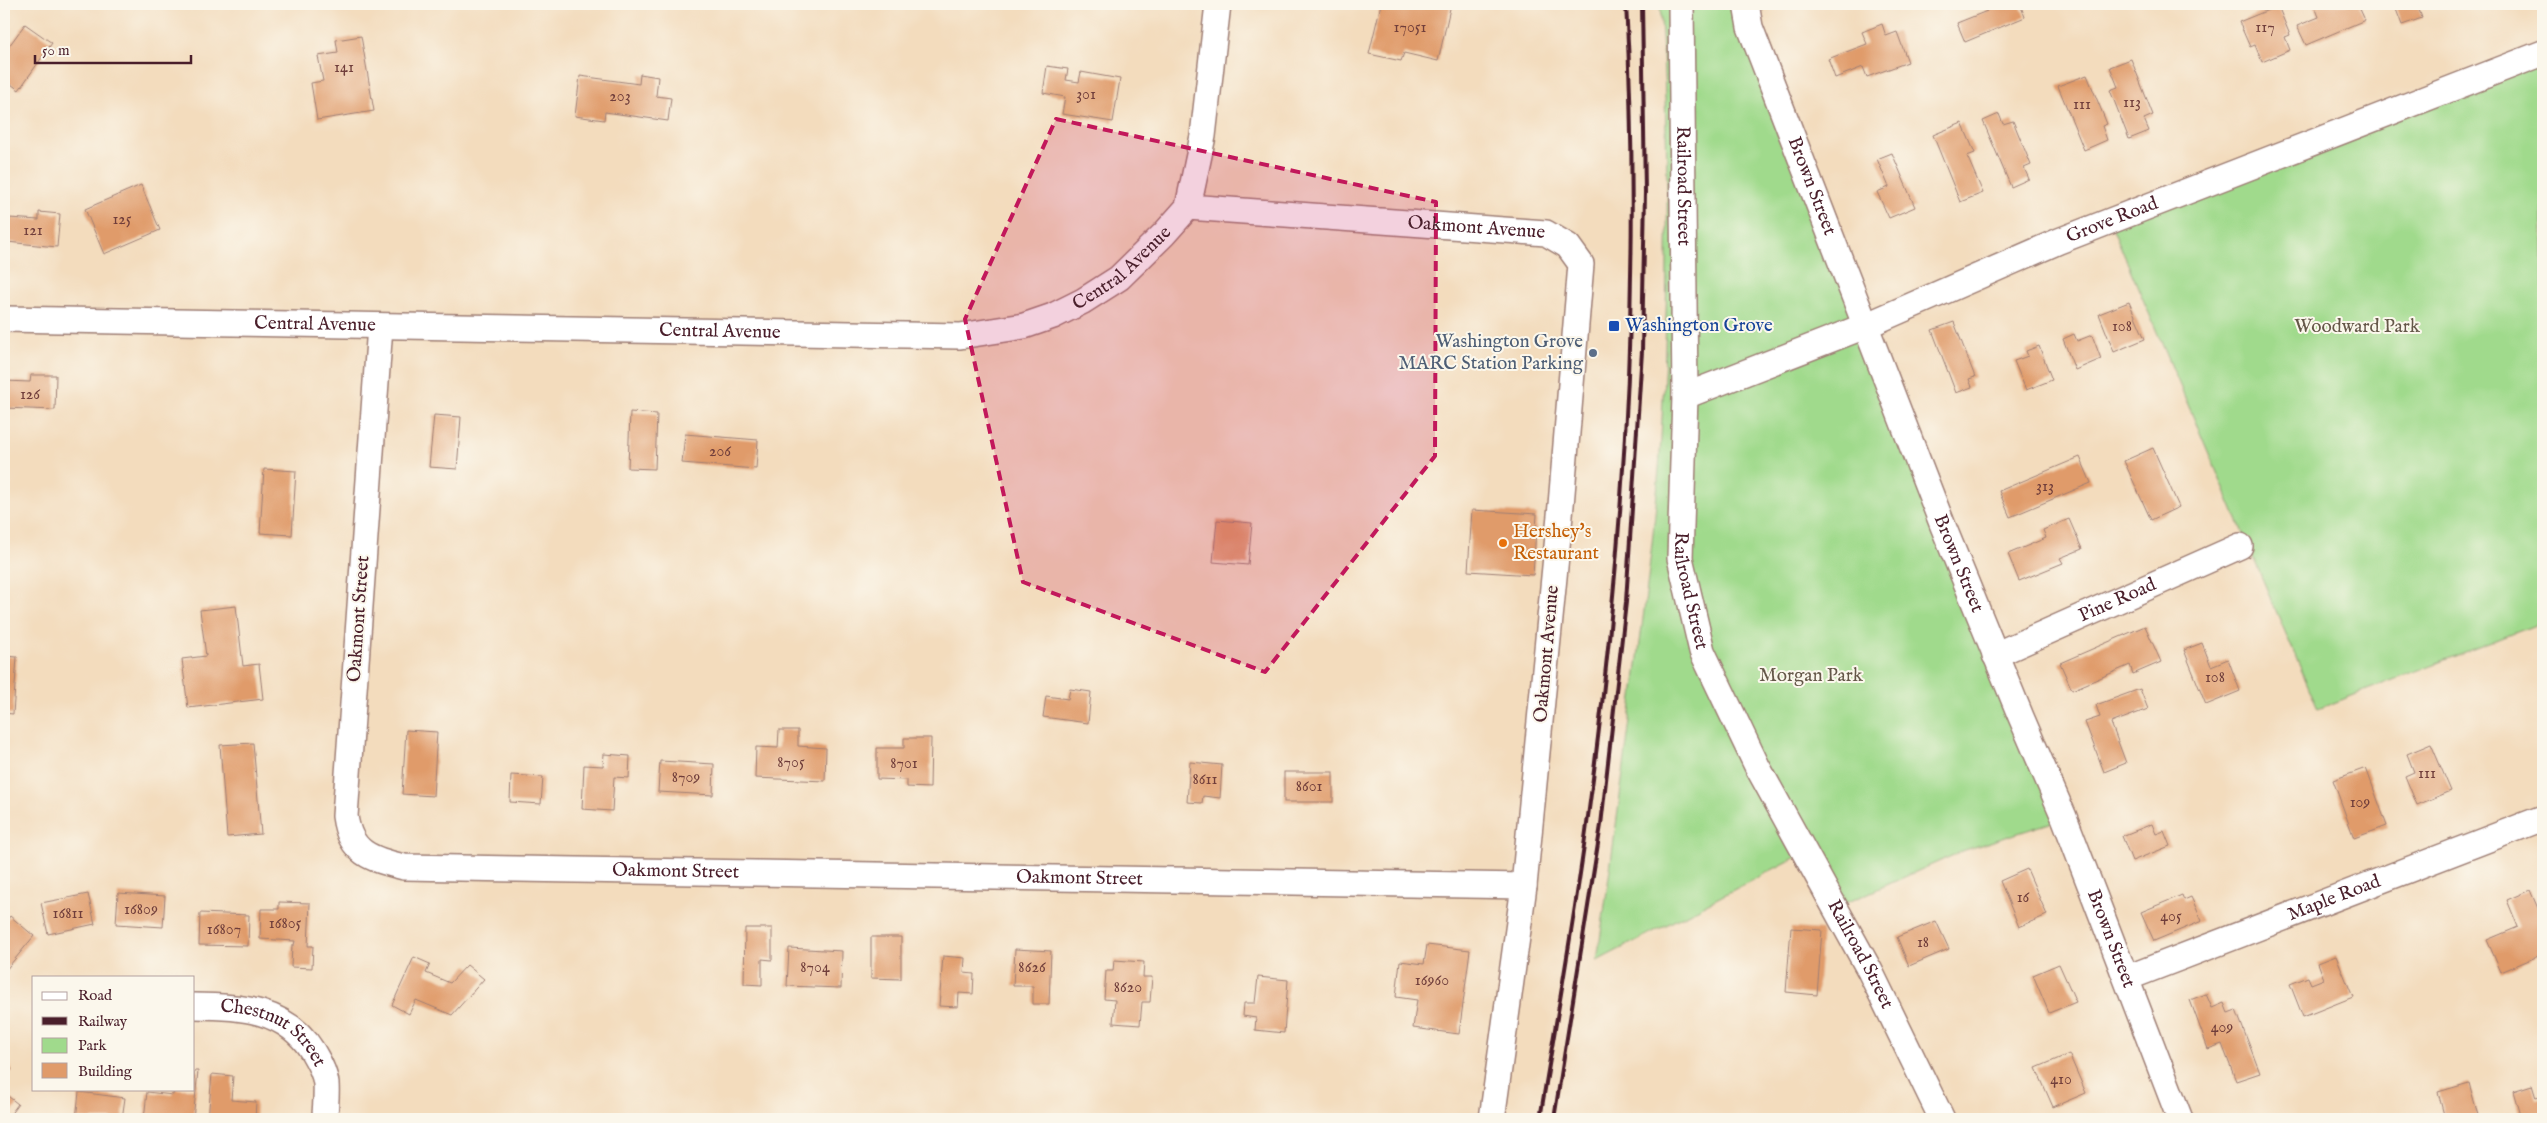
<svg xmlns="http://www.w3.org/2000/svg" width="2547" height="1123" font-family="'IM FELL English',serif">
<rect width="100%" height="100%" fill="#fbf7ec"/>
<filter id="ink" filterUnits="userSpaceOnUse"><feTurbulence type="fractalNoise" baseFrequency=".02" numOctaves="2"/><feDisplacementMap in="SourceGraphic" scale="10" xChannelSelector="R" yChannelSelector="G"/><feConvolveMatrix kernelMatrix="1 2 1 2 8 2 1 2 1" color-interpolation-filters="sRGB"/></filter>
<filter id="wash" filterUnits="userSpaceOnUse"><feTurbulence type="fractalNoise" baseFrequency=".0096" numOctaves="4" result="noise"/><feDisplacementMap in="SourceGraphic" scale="20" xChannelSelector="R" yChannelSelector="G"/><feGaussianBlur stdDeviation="1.12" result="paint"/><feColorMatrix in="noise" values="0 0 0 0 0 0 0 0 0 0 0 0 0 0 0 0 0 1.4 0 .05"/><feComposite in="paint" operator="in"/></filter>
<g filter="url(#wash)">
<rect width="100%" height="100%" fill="#f3dcbd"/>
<g fill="#a0da8c" stroke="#757c5c">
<path d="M1660,4H1739L2056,821L1965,850L1844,904L1812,849L1597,961C1612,857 1626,753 1639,650C1648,579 1657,509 1661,438C1669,294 1670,148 1660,4Z"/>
<polygon points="2543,55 2543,622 2318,709 2110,222"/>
</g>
<g id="blocks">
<g fill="#e09b6a">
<polygon points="1381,4 1451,4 1438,61 1404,53 1401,61 1369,54"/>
<polygon points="1984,4 2020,4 2025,17 1965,42 1957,23 1987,11"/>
<polygon points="2314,4 2366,4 2359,7 2365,20 2306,45 2297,26 2319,17"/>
<polygon points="2394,4 2417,4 2422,18 2402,25"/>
<polygon points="2278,6 2290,35 2285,37 2290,50 2262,62 2255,45 2250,47 2239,22"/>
<polygon points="25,24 52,43 19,90 4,79 4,53"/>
<polygon points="1882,24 1886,36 1897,32 1908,62 1867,77 1863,67 1835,78 1828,59 1867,44 1862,32"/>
<polygon points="361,36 374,111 317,120 311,83 323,81 318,56 338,53 336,40"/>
<polygon points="2131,59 2153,115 2144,119 2149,131 2129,139 2110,90 2118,87 2110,67"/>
<polygon points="1047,66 1068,69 1066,80 1079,82 1081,72 1120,79 1113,122 1062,114 1065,97 1043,93"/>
<polygon points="640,74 658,77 656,96 671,98 668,121 605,112 604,120 575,116 580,76 639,84"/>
<polygon points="2087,75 2107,124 2102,126 2107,140 2084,150 2058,86"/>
<polygon points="1999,114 2003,124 2013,121 2031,165 2024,168 2029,179 2011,187 1983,121"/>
<polygon points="1962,123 1975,153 1967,156 1983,193 1960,202 1933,135"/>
<polygon points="1892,153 1915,207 1889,218 1877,192 1889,187 1877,159"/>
<polygon points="141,185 160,230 104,254 85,209"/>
<polygon points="39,212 60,214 57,247 7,242 9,218 39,220"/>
<polygon points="2129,302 2145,339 2114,352 2099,314"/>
<polygon points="1954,322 1975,377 1969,379 1972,387 1956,393 1932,330"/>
<polygon points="2074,334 2077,341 2092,335 2101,359 2075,370 2063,339"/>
<polygon points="2039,346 2052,380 2026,390 2014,361 2028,356 2026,351"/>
<polygon points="31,375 56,375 55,410 4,408 4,381 30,382"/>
<polygon points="630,412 657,414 655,469 628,468"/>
<polygon points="434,415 461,417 457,469 429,467"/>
<polygon points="685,434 758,440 756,469 682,463"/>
<polygon points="2153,448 2179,507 2151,520 2124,461"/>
<polygon points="2080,457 2091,483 2010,517 1999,491"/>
<polygon points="264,469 296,471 292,535 260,533"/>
<polygon points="1472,510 1537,514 1533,575 1468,571"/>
<polygon points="2069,519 2082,549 2060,558 2063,563 2019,581 2008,554 2046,538 2043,530"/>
<polygon points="1217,520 1252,523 1248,565 1213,562"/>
<polygon points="236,606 243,666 259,664 263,699 188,708 182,659 206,656 200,610"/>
<polygon points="2145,626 2161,662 2133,674 2130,665 2072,690 2060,663"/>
<polygon points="2202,643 2211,666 2228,659 2240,691 2206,705 2184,650"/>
<polygon points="4,656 17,657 13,714 4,713"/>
<polygon points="1070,689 1091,692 1088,723 1043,717 1046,696 1068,699"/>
<polygon points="2140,689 2148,709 2111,723 2126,763 2104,772 2085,722 2100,717 2096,705"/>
<polygon points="406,730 437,732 433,796 402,794"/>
<polygon points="779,730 798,730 798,746 826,748 825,781 755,778 756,747 778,748"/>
<polygon points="904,738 931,738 930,788 907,787 907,780 877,779 877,748 904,748"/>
<polygon points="253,743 261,834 227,837 220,745"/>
<polygon points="2431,744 2451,791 2417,805 2405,776 2414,772 2407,754"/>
<polygon points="604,754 630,756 629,778 614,777 612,811 582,809 584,765 603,766"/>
<polygon points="660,761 714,764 713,795 658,792"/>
<polygon points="1190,762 1222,765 1220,798 1203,796 1202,803 1187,802"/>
<polygon points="2366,768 2387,826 2354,838 2333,780"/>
<rect x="1284" y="772" width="49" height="30"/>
<polygon points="511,775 543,777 541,804 510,802"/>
<polygon points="2152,824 2156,834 2164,831 2170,846 2132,861 2122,836"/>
<polygon points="2027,869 2047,915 2019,927 2000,881"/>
<polygon points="2530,890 2543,920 2543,954 2501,972 2487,940 2518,927 2507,900"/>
<polygon points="118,893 165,896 163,927 116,924"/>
<polygon points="88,894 95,924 48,934 41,903"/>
<polygon points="2182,895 2184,900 2191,897 2202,921 2154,941 2141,912"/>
<polygon points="279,902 310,903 308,946 313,946 312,968 291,967 292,945 294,945 295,941 260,939 261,909 279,909"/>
<polygon points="200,913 249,915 248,946 199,945"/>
<polygon points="10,916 34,936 5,971 4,924"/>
<polygon points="1936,921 1949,949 1909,966 1897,937"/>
<polygon points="745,928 772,928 772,960 762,959 762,985 744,984"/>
<polygon points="1791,928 1822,930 1817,995 1786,992"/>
<polygon points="871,937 901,937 901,979 871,978"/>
<polygon points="1427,945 1470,950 1459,1034 1413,1028 1417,1000 1396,997 1400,961 1424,964"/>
<polygon points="789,948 842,951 841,988 787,986"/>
<polygon points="1015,949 1051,951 1049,1004 1033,1004 1033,986 1013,986"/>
<polygon points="943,956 965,958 964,973 974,974 973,994 959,993 958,1007 939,1006"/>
<polygon points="2336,956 2353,997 2303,1017 2290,984 2308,977 2311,984 2324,979 2318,963"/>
<polygon points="414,957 430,964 426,973 450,983 467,965 484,979 452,1015 416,1000 409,1014 392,1005"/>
<polygon points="1114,960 1144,962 1143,977 1152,977 1150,1002 1142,1002 1140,1025 1113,1023 1115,1000 1104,999 1106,971 1113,971"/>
<polygon points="2059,964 2076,1002 2049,1013 2033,975"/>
<polygon points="1258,977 1288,980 1284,1033 1255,1030 1256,1018 1243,1016 1244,1003 1255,1003"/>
<polygon points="2206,994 2212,1008 2224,1003 2228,1013 2236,1010 2260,1073 2236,1081 2222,1044 2208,1049 2190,1000"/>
<polygon points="2069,1054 2086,1093 2053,1107 2036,1068"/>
<polygon points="4,1063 12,1069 4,1080"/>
<polygon points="194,1071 198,1071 193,1119 144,1119 147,1092 173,1095 174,1089 194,1089"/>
<polygon points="212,1074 233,1076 231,1100 256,1102 255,1119 208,1119"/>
<polygon points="2469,1083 2479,1119 2445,1119 2438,1092"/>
<polygon points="2532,1085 2536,1098 2543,1096 2543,1119 2521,1119 2513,1091"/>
<polygon points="79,1092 125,1098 122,1119 76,1119"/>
<polygon points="4,1093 18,1104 7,1119 4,1119"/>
</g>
</g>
</g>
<g filter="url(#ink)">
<use href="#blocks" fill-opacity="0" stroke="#9e7e74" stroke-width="1"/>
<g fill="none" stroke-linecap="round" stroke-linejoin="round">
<defs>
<g id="minor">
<path id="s1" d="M1681,4L1685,396L1680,558L1702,651L1757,766L1870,971L1942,1119"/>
<path id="s2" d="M1746,4L1750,27L1943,526L2021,717L2064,817L2180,1119"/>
<path id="s3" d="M1188,207L1546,233L1568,246L1581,264L1561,505L1524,886L1492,1119"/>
<path id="s4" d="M4,319L960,336L1024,326L1053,316L1083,301L1119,278L1164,234L1188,207L1203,136L1218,4"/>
<path id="s5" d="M380,326L345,816C350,854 372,859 404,867L1524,886"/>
<path id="s6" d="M1685,396L1865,326L2059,241L2543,53"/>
<path id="s7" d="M1995,655L2240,546"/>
<path id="s8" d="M2127,978L2543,818"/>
<path id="s9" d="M194,1006C240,1006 287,1009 313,1052C319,1062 325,1073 326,1084C327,1096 325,1108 325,1119"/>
</g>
</defs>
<use href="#minor" stroke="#9e7e74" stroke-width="28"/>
<use href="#minor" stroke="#fff" stroke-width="25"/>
<g stroke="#4a1f2b" stroke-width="4">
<path d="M1540,1119C1556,1021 1574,923 1587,824C1624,552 1642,278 1626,4"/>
<polyline points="1554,1119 1601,825 1626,602 1642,351 1645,192 1642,4"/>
</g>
</g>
</g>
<path fill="#c2185b" fill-opacity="0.2" stroke="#c2185b" stroke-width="4" stroke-dasharray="10 6" stroke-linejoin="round" d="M1056,119L1436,202L1435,456L1265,672L1023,582L965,319Z"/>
<rect fill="#1a4fb4" stroke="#fbf7ec" stroke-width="2" x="1608" y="320" width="12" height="12" rx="2.5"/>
<circle fill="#5c6f8a" stroke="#fbf7ec" stroke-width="2" cx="1593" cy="353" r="5"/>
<circle fill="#e8710a" stroke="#fbf7ec" stroke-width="2" cx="1503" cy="543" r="5"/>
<g text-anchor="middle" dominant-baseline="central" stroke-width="4" stroke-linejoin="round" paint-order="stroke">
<g font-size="16" fill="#703e3b">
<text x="1410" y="28">17051</text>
<text x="2265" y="28">117</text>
<text x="344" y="68">141</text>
<text x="1086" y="95">301</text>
<text x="620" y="97">203</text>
<text x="2132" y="103">113</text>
<text x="2082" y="105">111</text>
<text x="122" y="220">125</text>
<text x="33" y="231">121</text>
<text x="2122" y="327">108</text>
<text x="30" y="395">126</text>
<text x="720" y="452">206</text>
<text x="2045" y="487">313</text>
<text x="2215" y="678">108</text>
<text x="791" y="763">8705</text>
<text x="904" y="764">8701</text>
<text x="2427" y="774">111</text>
<text x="686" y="778">8709</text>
<text x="1205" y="780">8611</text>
<text x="1309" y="787">8601</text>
<text x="2360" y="803">109</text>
<text x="2023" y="898">16</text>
<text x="141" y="910">16809</text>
<text x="68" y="914">16811</text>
<text x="2171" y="917">405</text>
<text x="285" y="924">16805</text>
<text x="224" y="930">16807</text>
<text x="1923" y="943">18</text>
<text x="815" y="968">8704</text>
<text x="1032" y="968">8626</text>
<text x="1432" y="981">16960</text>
<text x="1128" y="988">8620</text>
<text x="2222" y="1028">409</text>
<text x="2061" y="1080">410</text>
</g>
<g font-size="19" fill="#4a1f2b" stroke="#fbf7ec">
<text stroke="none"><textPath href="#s2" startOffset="194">Brown Street</textPath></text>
<text stroke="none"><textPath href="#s1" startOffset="182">Railroad Street</textPath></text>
<text stroke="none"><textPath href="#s6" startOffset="462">Grove Road</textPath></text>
<text stroke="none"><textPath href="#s3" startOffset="289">Oakmont Avenue</textPath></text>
<text stroke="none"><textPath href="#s4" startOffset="1136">Central Avenue</textPath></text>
<text stroke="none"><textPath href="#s4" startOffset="311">Central Avenue</textPath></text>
<text stroke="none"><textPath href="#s4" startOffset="716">Central Avenue</textPath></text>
<text stroke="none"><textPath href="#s2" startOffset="599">Brown Street</textPath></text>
<text stroke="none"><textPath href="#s1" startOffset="588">Railroad Street</textPath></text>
<text stroke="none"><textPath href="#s7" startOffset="134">Pine Road</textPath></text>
<text transform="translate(359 619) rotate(-86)">Oakmont Street</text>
<text transform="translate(1547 654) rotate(-85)">Oakmont Avenue</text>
<text stroke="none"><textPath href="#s5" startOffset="848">Oakmont Street</textPath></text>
<text stroke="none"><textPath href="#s5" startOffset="1252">Oakmont Street</textPath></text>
<text stroke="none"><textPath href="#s8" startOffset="222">Maple Road</textPath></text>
<text stroke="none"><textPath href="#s2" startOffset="1004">Brown Street</textPath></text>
<text stroke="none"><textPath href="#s1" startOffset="992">Railroad Street</textPath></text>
<text stroke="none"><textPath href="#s9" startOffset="88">Chestnut Street</textPath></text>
</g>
<g font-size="19" fill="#164399" stroke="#fbf7ec" text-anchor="start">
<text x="1625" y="326">Washington Grove</text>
</g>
<g font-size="19" fill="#645748" stroke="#fbf7ec">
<text x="2357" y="327">Woodward Park</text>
<text x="1811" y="676">Morgan Park</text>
</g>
<g font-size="19" fill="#4e5e75" stroke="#fbf7ec" text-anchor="end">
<text x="1583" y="342">Washington Grove<tspan x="1583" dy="22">MARC Station Parking</tspan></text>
</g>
<g font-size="19" fill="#c56008" stroke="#fbf7ec" text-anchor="start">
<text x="1513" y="532">Hershey's<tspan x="1513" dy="22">Restaurant</tspan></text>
</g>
</g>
<rect width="2547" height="1123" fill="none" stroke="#fbf7ec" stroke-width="20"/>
<rect x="32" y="976" width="162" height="115" fill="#fbf7ec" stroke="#b4a19f"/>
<rect x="42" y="992" width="25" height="8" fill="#ffffff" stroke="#b4a19f"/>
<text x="78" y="1000" font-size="15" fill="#4a1f2b">Road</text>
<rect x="42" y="1017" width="25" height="8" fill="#4a1f2b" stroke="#b4a19f"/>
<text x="78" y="1026" font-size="15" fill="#4a1f2b">Railway</text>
<rect x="42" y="1038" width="25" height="15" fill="#a0da8c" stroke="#b4a19f"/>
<text x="78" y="1050" font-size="15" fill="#4a1f2b">Park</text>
<rect x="42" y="1063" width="25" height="15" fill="#e09b6a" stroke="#b4a19f"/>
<text x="78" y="1076" font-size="15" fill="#4a1f2b">Building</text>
<path d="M35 55v8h156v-8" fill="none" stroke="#4a1f2b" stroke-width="2.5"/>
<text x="42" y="55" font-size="15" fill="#4a1f2b" stroke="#fbf7ec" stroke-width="4" paint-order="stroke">50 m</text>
</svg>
